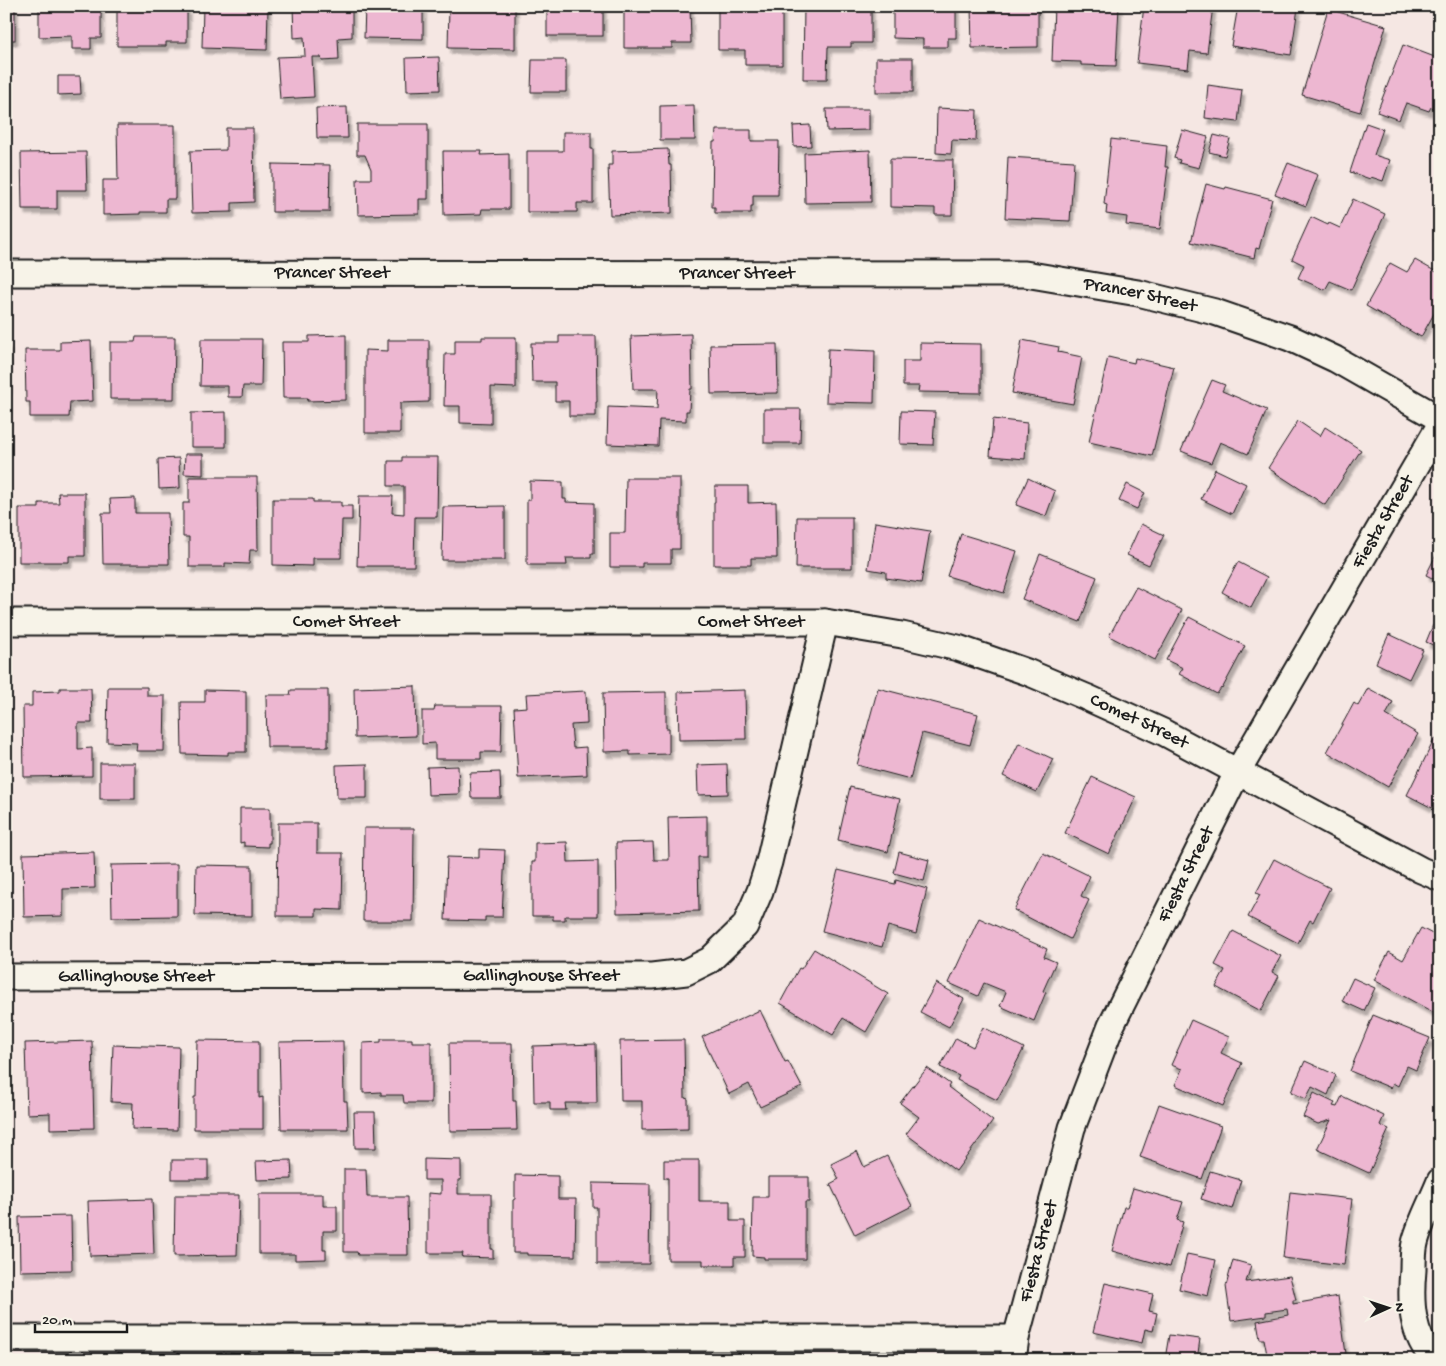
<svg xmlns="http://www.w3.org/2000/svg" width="1446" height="1366" font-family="'Gochi Hand',sans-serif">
<defs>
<filter id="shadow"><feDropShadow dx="3" dy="5.5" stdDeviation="1" flood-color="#0004"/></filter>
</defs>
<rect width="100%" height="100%" fill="#f5e7e3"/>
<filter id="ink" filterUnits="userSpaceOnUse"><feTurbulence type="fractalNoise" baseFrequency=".02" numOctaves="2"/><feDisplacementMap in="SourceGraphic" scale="10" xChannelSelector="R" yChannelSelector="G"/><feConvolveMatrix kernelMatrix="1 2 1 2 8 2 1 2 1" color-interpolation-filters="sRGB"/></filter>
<g filter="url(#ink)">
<g fill="#edb7d1" stroke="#1c1c1c" filter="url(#shadow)">
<rect x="6" y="6" width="9" height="34"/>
<polygon points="39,6 101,6 101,38 91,38 91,49 72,49 72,36 39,37"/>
<polygon points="117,6 187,6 187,42 166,42 166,46 117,46"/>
<polygon points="203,6 268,6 267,50 202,48"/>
<polygon points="293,6 352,6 352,37 338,38 339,60 322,61 321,57 312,57 314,97 280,99 277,57 305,56 304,37 294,38"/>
<polygon points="365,6 423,6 423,39 364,38"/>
<polygon points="449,6 515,6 515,49 448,48"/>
<rect x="547" y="6" width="56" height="30"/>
<polygon points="624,6 690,6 691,43 672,43 672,48 624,48"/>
<polygon points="718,6 782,6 782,65 745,65 745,50 718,50"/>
<polygon points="804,6 871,6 871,43 851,43 851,47 828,47 827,79 803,79"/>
<polygon points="893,6 956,6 956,38 948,38 948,47 923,47 923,39 893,38"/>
<polygon points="971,6 1038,6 1038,47 972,48"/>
<polygon points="1054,6 1119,6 1116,66 1081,65 1081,62 1052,61"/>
<polygon points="1144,6 1213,6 1207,53 1190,51 1188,69 1137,63"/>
<polygon points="1238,6 1286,6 1298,8 1291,55 1231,46"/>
<polygon points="1328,9 1386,26 1360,112 1302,95"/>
<polygon points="1403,45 1440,59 1440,110 1431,107 1429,111 1406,103 1399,120 1377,112"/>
<polygon points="439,57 440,90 407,91 406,58"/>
<rect x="876" y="58" width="37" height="34"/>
<polygon points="532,60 566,60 566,92 531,92"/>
<polygon points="58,76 80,76 81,94 58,95"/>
<polygon points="1208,85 1242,90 1238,122 1205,118"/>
<polygon points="694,105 695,140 660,140 660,106"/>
<polygon points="347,107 348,138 317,138 316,108"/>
<polygon points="937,108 977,110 976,141 952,140 951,154 936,153"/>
<polygon points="826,109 869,109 869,130 827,131"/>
<polygon points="1366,123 1383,129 1374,155 1390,160 1383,181 1371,177 1370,179 1350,172"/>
<polygon points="357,124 428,124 428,199 419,199 419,214 358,215 357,179 371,179 371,169 365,155 357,155"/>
<polygon points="117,125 175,125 175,199 166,199 166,212 140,212 140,214 103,215 103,180 118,180"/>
<polygon points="810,125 811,146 794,147 793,126"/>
<polygon points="226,128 253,128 254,202 232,203 232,212 192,213 190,151 226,150"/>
<polygon points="716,130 751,130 751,141 779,141 778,195 753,195 753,206 751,206 751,213 715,213 715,207 712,207 713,142 715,142"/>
<polygon points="1182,130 1208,137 1199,168 1179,163 1180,160 1174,158"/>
<polygon points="563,132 591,132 591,149 593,149 593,203 577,203 577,212 527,212 527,151 563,151"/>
<polygon points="1214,135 1230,139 1225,156 1209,152"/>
<polygon points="1111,139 1167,146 1165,167 1168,167 1160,229 1126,225 1127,217 1106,214 1107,205 1104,204"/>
<polygon points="668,149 669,165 671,165 672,213 610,215 608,165 612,165 612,151"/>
<polygon points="870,150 871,202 805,203 804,153"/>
<polygon points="443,151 482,151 481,155 509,154 509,209 482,209 481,214 444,215"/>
<polygon points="86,152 87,190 57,190 57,209 22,209 21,153"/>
<polygon points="1008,157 1074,161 1070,221 1005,218"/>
<polygon points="890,159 953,160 952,215 935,215 935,208 890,207"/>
<rect x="6" y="160" width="2" height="48"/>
<polygon points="1288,163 1318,175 1306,206 1275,194"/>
<polygon points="272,164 330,165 329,212 272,212"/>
<polygon points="1206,184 1225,189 1226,187 1272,199 1259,249 1256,248 1254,258 1191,242"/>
<polygon points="1353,199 1385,214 1351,290 1330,281 1325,290 1298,278 1304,265 1292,259 1311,217 1328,225 1329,223 1340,228"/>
<polygon points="1440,230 1440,244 1434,241"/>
<polygon points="1415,260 1440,274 1438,290 1440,291 1440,303 1421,337 1366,306 1390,263 1407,272"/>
<polygon points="691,334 692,389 690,389 689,411 686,411 686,421 659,420 658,446 607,444 608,407 657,409 658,389 633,389 631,336"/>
<polygon points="346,335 346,400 307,401 308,398 283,398 282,342 309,342 309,336"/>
<polygon points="559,336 596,336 597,402 596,402 596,416 569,416 569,401 555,401 555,382 532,382 531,343 559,343"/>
<polygon points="136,337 175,337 174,399 110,399 110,342 135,342"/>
<polygon points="482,337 516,337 516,388 491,387 491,424 460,423 460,406 444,406 445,354 455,354 455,340 482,340"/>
<polygon points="201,339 262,339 261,386 243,386 242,397 228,397 228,386 200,386"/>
<polygon points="388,340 429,340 429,402 400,403 400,433 365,433 365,350 388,351"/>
<polygon points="1022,340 1059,347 1058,352 1082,357 1073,404 1012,393"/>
<polygon points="91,341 93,401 70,402 69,417 30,417 30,402 26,402 25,350 60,350 60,342"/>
<polygon points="920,343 981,344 981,393 918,392 919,386 903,386 903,361 920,361"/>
<rect x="6" y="344" width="2" height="45"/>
<polygon points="777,344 778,393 711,394 710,345"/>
<polygon points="828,349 875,351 874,403 826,402"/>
<polygon points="1108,357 1134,363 1135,358 1174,367 1152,456 1089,442"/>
<polygon points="1212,380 1225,385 1222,391 1267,410 1248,454 1220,442 1211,463 1181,451"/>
<polygon points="764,409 801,409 800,443 764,443"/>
<polygon points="901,411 935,412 933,445 900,444"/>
<polygon points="226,412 226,447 191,447 191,413"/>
<polygon points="993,419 1027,423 1025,459 990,456"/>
<polygon points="1298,421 1320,436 1325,427 1361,450 1325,505 1268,468"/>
<polygon points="185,454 203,454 203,475 184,474"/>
<polygon points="402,457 438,457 437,517 415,517 414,566 357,566 359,496 393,496 392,513 404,514 404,486 388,486 388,461 402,461"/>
<polygon points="179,458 180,488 159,489 158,459"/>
<polygon points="1215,469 1246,484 1232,514 1201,499"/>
<polygon points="189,477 257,477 258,550 250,550 249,564 225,563 225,567 189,567 189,537 183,537 183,503 189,503"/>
<polygon points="626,478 680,478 680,549 671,549 671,563 642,563 642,567 610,567 610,533 625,533"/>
<polygon points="1028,478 1055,491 1046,516 1016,505"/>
<polygon points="530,481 563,482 563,499 566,499 566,502 594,503 594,554 591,554 591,558 566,558 567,565 527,565 527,500 530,500"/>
<polygon points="1127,484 1145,493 1137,509 1119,501"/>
<polygon points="715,486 748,486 748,503 776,502 777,558 751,558 751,565 714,565 714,502 715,502"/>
<polygon points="58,493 85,493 85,556 69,556 69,562 19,562 19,508 39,508 39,503 59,503"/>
<polygon points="135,498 135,513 168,513 169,564 103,564 102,513 111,513 110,499"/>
<polygon points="273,499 313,499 313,502 341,502 341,506 352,506 352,520 342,520 341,558 313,558 313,566 273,565"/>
<polygon points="505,506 505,560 442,560 443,507"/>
<polygon points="797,517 852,517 852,568 796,568"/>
<polygon points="875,522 930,531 921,583 886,578 886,572 868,569"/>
<polygon points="1141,524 1164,535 1149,565 1127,555"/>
<polygon points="961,534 1017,551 1004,593 947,576"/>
<polygon points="1440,547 1440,582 1426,575"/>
<polygon points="1040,554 1097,577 1080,622 1022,599"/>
<polygon points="1238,562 1267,577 1251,608 1222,592"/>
<polygon points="1136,587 1182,610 1155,660 1109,636"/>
<polygon points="1189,617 1245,646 1222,689 1221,688 1217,694 1179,674 1183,668 1166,660"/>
<polygon points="1433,625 1440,628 1440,648 1426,642"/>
<polygon points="1389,634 1423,650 1409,679 1376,663"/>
<polygon points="415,686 416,736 355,738 354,688"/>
<polygon points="108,687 147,687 147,696 165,696 164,751 136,751 137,743 107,742"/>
<polygon points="60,688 91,688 92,723 78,723 78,749 92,748 92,776 24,777 23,706 32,706 32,692 60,691"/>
<polygon points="878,688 978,714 970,745 922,733 910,779 857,765"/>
<polygon points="1368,688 1393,702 1386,715 1418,734 1388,787 1327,752 1354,703 1358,706"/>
<polygon points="205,690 246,691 246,752 228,752 228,755 182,754 181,702 205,702"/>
<polygon points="291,690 328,690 328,747 267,747 266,695 290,695"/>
<polygon points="745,690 746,739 679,740 678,692"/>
<polygon points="586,691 587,724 571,725 573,748 586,747 587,775 518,778 514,708 527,707 526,694"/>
<polygon points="666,692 666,728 669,728 669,754 630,755 630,751 604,752 603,693"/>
<polygon points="435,706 502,706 501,752 481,752 481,759 435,759 435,743 422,744 422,711 434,711"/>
<polygon points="1435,738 1440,740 1440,812 1407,795"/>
<polygon points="1019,743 1053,759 1037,792 1003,776"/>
<rect x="100" y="763" width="35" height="36"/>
<polygon points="367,764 367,798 337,798 336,765"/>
<polygon points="727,764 728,794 698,795 697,765"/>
<polygon points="458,766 459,794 428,795 427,767"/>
<polygon points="500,772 501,798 471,798 470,773"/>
<polygon points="1092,777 1136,797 1109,854 1065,833"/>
<polygon points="850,787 900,799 888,852 838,840"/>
<polygon points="240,808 270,808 270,843 268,843 268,847 244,846 244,842 240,843"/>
<polygon points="707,816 707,857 698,857 699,911 617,913 616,843 653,842 654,860 669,860 668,817"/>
<polygon points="278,823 317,823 317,853 343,853 342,910 316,909 316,916 277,916"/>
<polygon points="364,828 414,828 413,921 363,921"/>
<polygon points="567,842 568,862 598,861 598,916 565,916 565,920 553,920 553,916 532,916 532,862 535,862 535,843"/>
<polygon points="479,849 505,850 502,917 485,917 485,921 445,920 447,857 479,858"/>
<polygon points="94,852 95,888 63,889 63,916 24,917 23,854"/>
<polygon points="899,852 929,860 924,881 894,873"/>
<polygon points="1043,853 1090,876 1081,896 1089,900 1070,939 1014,910"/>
<polygon points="1274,859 1330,888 1313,922 1310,920 1298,943 1248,917 1260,895 1256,893"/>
<polygon points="177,864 177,916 112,917 111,865"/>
<polygon points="196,865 252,866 252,916 195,915"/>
<polygon points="838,870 895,884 896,880 927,889 916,934 888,926 882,947 822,931"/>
<polygon points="979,918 1047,949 1044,957 1056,962 1043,991 1046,992 1034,1021 1000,1006 1006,992 984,983 978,996 949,983"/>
<polygon points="1421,928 1440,938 1440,1016 1374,980 1389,952 1403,960"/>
<polygon points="1233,931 1281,956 1272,972 1279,976 1261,1011 1216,987 1225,970 1215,965"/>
<polygon points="814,949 888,994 866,1032 843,1018 833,1035 780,1003 799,968 801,969"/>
<polygon points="1353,978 1375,988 1364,1011 1342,1001"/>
<polygon points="936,983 964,999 949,1027 920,1012"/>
<polygon points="760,1010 785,1062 788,1061 802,1087 760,1107 749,1084 729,1094 702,1037"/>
<polygon points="1373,1015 1430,1038 1416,1070 1407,1066 1398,1086 1393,1083 1391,1088 1350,1071"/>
<polygon points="1191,1020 1229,1037 1221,1053 1242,1063 1223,1106 1175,1085 1182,1069 1171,1065"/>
<polygon points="983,1027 1024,1048 997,1100 957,1080 959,1076 940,1067 956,1038 973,1047"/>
<polygon points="381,1039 412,1039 412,1042 431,1042 431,1103 404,1103 403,1095 381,1095 381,1092 363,1093 363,1043 381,1042"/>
<polygon points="197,1040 259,1041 259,1098 263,1097 263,1129 194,1129 194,1097 196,1097"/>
<polygon points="684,1040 685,1098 688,1099 688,1129 642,1130 642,1101 621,1101 620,1041"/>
<polygon points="92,1041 94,1128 50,1129 50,1113 27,1114 25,1043"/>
<polygon points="343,1041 344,1101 347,1101 348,1129 281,1129 279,1042"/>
<polygon points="449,1043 512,1043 513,1101 516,1101 517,1130 450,1131"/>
<polygon points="596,1044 597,1103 565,1103 566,1110 550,1110 550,1102 534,1102 533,1046"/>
<polygon points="113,1045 179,1047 177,1130 132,1129 133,1103 111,1102"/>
<polygon points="1305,1061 1336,1075 1328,1095 1312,1087 1306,1099 1291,1092"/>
<polygon points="927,1068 950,1084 948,1087 993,1121 956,1171 906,1134 919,1117 900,1103"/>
<polygon points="1314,1093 1335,1103 1333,1106 1337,1107 1342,1096 1384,1116 1380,1125 1389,1129 1369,1173 1317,1149 1331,1120 1318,1124 1303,1117"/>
<polygon points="1159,1104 1221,1126 1202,1179 1140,1157"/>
<polygon points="354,1112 375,1112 376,1148 355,1148"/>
<polygon points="857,1151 864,1167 887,1156 912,1206 855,1235 830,1184 839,1179 831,1164"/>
<polygon points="424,1159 461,1160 461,1180 458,1180 458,1194 491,1194 491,1249 493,1249 493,1258 462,1257 463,1253 428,1253 428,1193 441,1194 441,1180 424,1180"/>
<rect x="172" y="1160" width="36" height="19"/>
<polygon points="291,1160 292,1179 257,1180 256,1161"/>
<polygon points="664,1160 699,1160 699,1201 730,1201 730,1221 745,1221 745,1257 734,1257 734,1265 703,1265 703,1260 668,1260 668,1178 664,1178"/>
<polygon points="344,1169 366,1169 367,1197 407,1197 408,1255 358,1255 357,1252 344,1252"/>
<polygon points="1210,1171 1241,1180 1232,1209 1201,1199"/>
<polygon points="515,1175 558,1176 558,1199 576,1199 575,1256 527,1255 527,1253 513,1253 513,1200 515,1199"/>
<polygon points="768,1177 809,1177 809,1202 805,1202 805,1259 764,1259 764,1257 752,1256 753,1197 768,1197"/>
<polygon points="593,1183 650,1184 649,1264 597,1264 597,1207 593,1207"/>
<polygon points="1133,1188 1183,1202 1177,1220 1183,1222 1170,1267 1112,1251 1124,1207 1127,1207"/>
<polygon points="1290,1192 1352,1199 1344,1265 1283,1258"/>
<polygon points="259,1194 323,1194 323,1206 337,1206 337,1231 323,1231 323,1250 326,1250 326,1259 295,1260 295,1254 259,1254"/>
<polygon points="175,1195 239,1195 237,1255 174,1256"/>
<polygon points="152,1199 154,1254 90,1256 88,1201"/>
<polygon points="71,1216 72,1270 20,1271 19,1217"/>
<polygon points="1187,1254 1216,1260 1208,1296 1179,1289"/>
<polygon points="1233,1260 1251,1265 1246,1282 1290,1276 1296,1300 1293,1300 1293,1304 1338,1296 1346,1354 1317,1360 1268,1360 1264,1339 1260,1339 1257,1321 1288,1315 1287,1309 1266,1312 1266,1316 1231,1321 1226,1286"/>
<polygon points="1105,1283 1153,1294 1149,1311 1157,1313 1153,1331 1145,1329 1142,1343 1093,1332"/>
<polygon points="1169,1335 1200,1339 1197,1360 1165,1359"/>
</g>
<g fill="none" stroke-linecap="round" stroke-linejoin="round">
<defs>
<g id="street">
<path id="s1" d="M6,273L1025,274L1138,293L1215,312L1290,338L1335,359L1440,419"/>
<path id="s2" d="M6,622H825L902,635L958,648L1027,672L1086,697L1163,732L1421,870L1440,878"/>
<path id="s3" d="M6,977L612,976H652L686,972L710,960L745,926L760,891L769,862L825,622"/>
<polyline points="6,1338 1016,1338"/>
<path id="s4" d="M1013,1360L1016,1338L1072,1128L1111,1026L1237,773L1440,425"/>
<path d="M1435,1360C1411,1335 1410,1302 1413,1270C1413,1261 1413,1251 1415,1243C1419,1225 1433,1199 1440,1181"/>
</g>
</defs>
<use href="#street" stroke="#1c1c1c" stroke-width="29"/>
<use href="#street" stroke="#f7f3e8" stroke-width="25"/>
</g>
</g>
<g text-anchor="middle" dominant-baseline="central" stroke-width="4" stroke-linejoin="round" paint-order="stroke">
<g font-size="19" fill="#1c1c1c" stroke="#f7f3e8">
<text stroke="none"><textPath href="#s1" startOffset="326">Prancer Street</textPath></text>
<text stroke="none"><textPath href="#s1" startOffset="731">Prancer Street</textPath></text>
<text stroke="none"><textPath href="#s1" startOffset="1136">Prancer Street</textPath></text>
<text stroke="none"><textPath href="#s4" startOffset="922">Fiesta Street</textPath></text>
<text stroke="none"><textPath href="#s2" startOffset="340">Comet Street</textPath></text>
<text stroke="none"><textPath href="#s2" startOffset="745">Comet Street</textPath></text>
<text stroke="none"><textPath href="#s2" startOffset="1150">Comet Street</textPath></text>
<text stroke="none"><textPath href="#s4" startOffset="518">Fiesta Street</textPath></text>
<text stroke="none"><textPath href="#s3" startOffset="535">Gallinghouse Street</textPath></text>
<text stroke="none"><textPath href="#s3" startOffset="130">Gallinghouse Street</textPath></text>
<text stroke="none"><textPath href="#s4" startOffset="112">Fiesta Street</textPath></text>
</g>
</g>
<rect width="1446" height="1366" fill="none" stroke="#f7f3e8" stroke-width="25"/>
<rect x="12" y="12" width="1421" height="1341" fill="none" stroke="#1c1c1c" stroke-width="2" filter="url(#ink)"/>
<g transform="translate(1388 1308) rotate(87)" stroke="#f7f3e8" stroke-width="4" paint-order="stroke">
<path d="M0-4L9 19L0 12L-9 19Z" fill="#1c1c1c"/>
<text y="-8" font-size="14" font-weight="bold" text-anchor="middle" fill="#1c1c1c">N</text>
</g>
<path d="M35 1324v8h92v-8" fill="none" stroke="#1c1c1c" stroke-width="2.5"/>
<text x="42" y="1324" font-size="15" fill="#1c1c1c" stroke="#f7f3e8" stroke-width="4" paint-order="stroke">20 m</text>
</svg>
